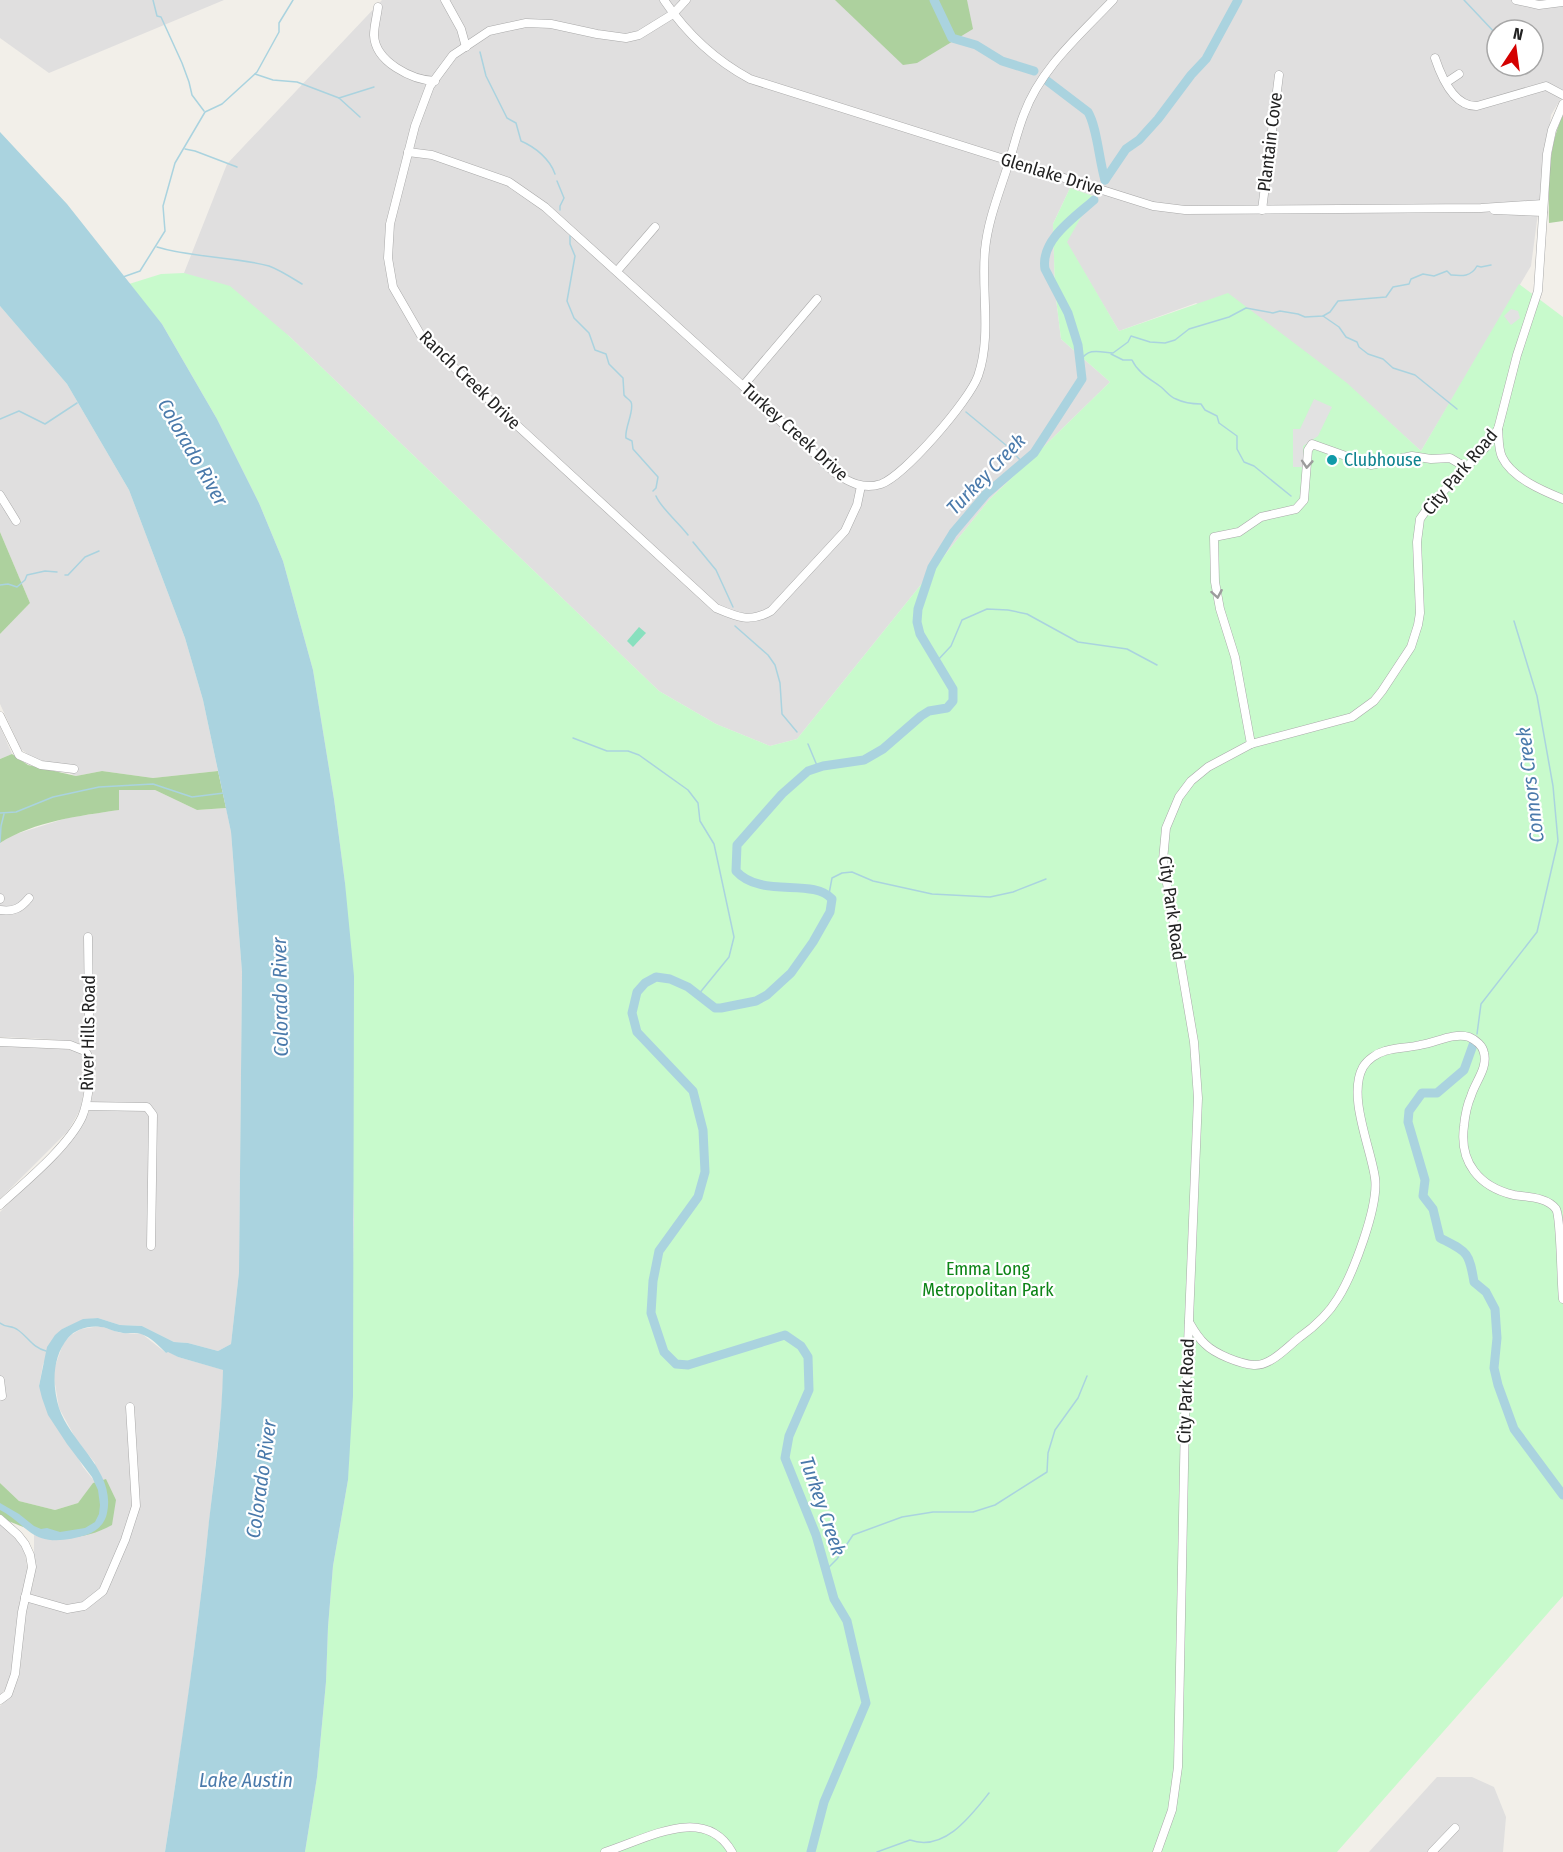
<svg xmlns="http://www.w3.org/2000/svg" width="1563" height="1852" font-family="'Fira Sans Condensed',sans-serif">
<rect width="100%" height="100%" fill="#f2efe9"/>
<g fill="#e0dfdf" fill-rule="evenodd">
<polygon points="0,0 224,0 49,73 0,38"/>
<path d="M382,0H1563V95L1551,115L1531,266L1421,451L1349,386L1196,303L1119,331L1066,242L1093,196L1070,188L1053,224L1055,290L1061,339L1110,382L989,500L797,739L770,746L716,724L659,691L289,336L184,273L227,164ZM1497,30H1533V66H1497Z"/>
<polygon points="0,306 67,384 129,490 185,638 203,700 218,771 153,778 102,771 76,776 30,756 21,749 0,704 0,634 30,603 0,532"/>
<polygon points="0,726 12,754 0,759"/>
<polygon points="119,790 155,790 197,810 226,808 231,832 242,972 239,1272 231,1344 218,1351 188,1343 174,1342 142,1326 120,1325 98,1318 83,1320 62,1329 43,1364 39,1386 83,1467 95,1482 78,1503 55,1510 19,1501 0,1483 0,1212 70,1142 89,1112 96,1077 93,1054 78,1043 48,1039 0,1037 0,843 13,835 67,818 118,810"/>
<polygon points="0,1046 59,1048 78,1051 87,1058 85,1086 80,1110 68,1131 0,1199"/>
<polygon points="100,1326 121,1333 142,1334 166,1353 168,1351 178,1357 224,1370 221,1415 200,1604 186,1714 165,1852 0,1852 0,1706 11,1695 19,1677 26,1609 34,1580 34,1535 42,1538 101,1525 95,1463 76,1439 59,1408 53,1372 63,1344 71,1335 81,1329"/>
<polygon points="0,1522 24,1548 28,1572 18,1614 13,1669 9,1685 0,1695"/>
<polygon points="1437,1777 1472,1777 1494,1787 1506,1817 1503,1852 1369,1852"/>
</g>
<g fill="#add19e">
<polygon points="835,0 967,0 973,29 917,63 903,65"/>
<path d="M1563,115V221L1549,223C1549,187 1547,148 1563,115Z"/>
<polygon points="0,532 30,603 0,634"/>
<path d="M12,754L28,765L76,776L102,771L153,778L218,771L226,808L197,810L155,790H119V810C79,816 35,821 0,843V759Z"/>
<path d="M106,1479L116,1500L112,1525C70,1548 42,1534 0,1518V1483L19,1501L55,1510L78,1503L93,1483Z"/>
</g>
<polygon fill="#c8facc" points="1070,188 1093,196 1067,242 1119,331 1228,293 1347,383 1421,451 1519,284 1563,317 1563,1596 1337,1852 305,1852 317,1777 326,1682 328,1627 333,1566 348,1480 354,1219 345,883 334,799 313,670 283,561 259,503 217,419 162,324 129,284 161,274 184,273 230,286 289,336 659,691 716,724 770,746 797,739 989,500 1110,382 1061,339 1055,290 1053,224"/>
<polygon fill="#88e0be" points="639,627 646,633 633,647 627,641"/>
<g fill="#e2e2e2">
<polygon points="1511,309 1518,311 1520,318 1511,325 1504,316"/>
<polygon points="1314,399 1332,407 1318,436 1303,446 1303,467 1293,467 1293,429 1300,429"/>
</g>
<path fill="#aad3df" d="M0,132L67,204L162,324L217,419L259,503L283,561L313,670L334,799L345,883L354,976L353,1396L348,1480L333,1566L328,1627L326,1682L317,1777L305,1852H165C182,1742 198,1632 209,1521C215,1471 222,1420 223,1370L178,1357L168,1352L166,1353C159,1346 151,1337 141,1334C135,1332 129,1334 123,1333C117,1332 111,1330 106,1328C93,1324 76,1328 68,1338C52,1357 52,1385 59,1408C71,1444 116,1471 107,1513C105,1524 96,1532 86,1535C72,1539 56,1543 41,1538C28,1534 15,1517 0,1510V1503L19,1514L34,1526L41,1529L47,1528L60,1532L85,1528L95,1522L99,1514L100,1505L98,1490L92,1477L67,1444L48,1415L42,1398L39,1386L47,1347L55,1335L62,1329L83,1319L98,1318L120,1325L142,1326L174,1342L188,1343L218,1351L231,1344L239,1272L242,972L231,832L203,700L185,638L129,490L67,384L0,306Z"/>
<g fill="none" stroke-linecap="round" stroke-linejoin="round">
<g stroke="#aad3df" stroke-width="1.5">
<polyline points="153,0 157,16 161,17 182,63 189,82 192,95 204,111"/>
<polyline points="1464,0 1497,35"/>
<path d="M480,52L486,76L507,118L516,123L521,141C535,147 550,159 555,174"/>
<polyline points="255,74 273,80 297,82 339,98 360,117"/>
<polyline points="339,98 374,87"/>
<polyline points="185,149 195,151 237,167"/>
<polyline points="557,181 564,198 560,206 560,210"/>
<path d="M570,236V244L575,256L567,301L574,318L589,333L595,350L606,354L609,364L623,378L624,395C626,398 629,399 631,402C635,410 624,429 626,438L632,441L633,449L658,477L656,488L653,491"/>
<path d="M157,247C193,258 232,256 269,266C280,270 292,278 302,284"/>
<polyline points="123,277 140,271 165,231 163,206 175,163 205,112 222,104 257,72 279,32 279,23 293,0"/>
<polyline points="1323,316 1339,327 1346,337 1357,342 1359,347 1368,354 1383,359 1393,368 1415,375 1457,409"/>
<path d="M1111,354L1123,360H1132C1138,373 1150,379 1161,387C1166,391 1170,397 1176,399C1184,403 1192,404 1201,404L1205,410L1217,416L1219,423L1237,436V449L1244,462L1254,466L1291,496"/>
<path d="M1080,361C1089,347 1099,352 1113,353L1128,342L1131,336L1150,342L1165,343L1175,340L1189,329L1229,317L1246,308L1273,313L1280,311L1298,314L1305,317L1323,316L1330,312L1338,301L1386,297L1393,287L1409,284L1411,279L1423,274L1434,276L1447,271L1451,275C1462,276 1471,277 1477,266L1481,267L1491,265"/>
<polyline points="966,412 1007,446 1023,463"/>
<polyline points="0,419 19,411 45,424 77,403"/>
<path d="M656,496C660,507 679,523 688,535"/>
<polyline points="693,542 716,570 733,607"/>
<polyline points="65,575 68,575 85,557 99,551"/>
<polyline points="0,585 8,584 17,587 25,580 27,575 45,571 57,572"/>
<polyline points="735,626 768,655 775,665 780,683 782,714 797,732"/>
<polyline points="937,661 951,646 962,620 987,609 1008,610 1027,614 1078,642 1127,649 1157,665"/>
<polyline points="573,738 607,751 628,751 639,755 688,790 698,803 700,821 714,844 734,937 729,957 698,995"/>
<polyline points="808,744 818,768"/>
<polyline points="0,813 16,812 53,797 99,787 153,784 192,797 224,793"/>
<polyline points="0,842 1,826 4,814"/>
<polyline points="829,894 832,878 842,873 852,872 873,881 932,894 990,897 1013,892 1046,879"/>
<polyline points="1477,1034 1481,1004 1537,932 1558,841 1553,786 1537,696 1514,621"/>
<path d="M0,1323C6,1328 12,1325 18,1330C29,1338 32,1347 46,1351"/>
<polyline points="826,1570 837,1559 853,1535 902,1517 933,1512 973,1512 995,1505 1047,1472 1048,1453 1055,1430 1078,1398 1087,1376"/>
<path d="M877,1852L910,1840C944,1852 970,1817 989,1793"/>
</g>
<g stroke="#aad3df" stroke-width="9">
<polyline points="934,0 952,38 976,45 1002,61 1034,71"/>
<path d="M1046,80L1088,112C1097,127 1099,160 1105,180"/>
<polyline points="1105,180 1126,149 1139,140 1158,119 1191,75 1206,59 1238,0"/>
<path d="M1473,1045L1464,1070L1437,1093H1422L1409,1111L1408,1122L1425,1180L1423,1196L1433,1209L1440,1238C1467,1252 1469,1251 1474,1282L1486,1292L1495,1309L1497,1338L1494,1368L1498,1385L1514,1429L1563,1495"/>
<path d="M811,1852L824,1802L866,1703L847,1621L834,1599L816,1535L785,1458L789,1436L809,1390L808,1357L801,1346L785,1335L688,1365L676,1364L664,1352L651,1313L653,1281L659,1251L698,1197L705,1172L703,1130L693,1091L637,1032L632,1013L637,992L645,983L656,977L670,979L688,987L715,1008H721L756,1001L767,995L791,973L813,942L830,912L832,899C813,877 761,899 736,871L737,845L782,794L808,771L823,766L864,760L883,749L921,716L929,711L947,708L953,701V689L920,634L917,622L918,609L932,567L953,533L986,494L1034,453L1082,379L1078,345L1068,313L1045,269C1040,240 1075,217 1094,200"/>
</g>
<defs>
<g id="minor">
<polyline points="445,0 461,29 466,47"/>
<path d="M664,0C686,33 715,60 750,79L1153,206L1185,210L1481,208L1543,204"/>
<path d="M686,0L673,14L639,35L626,38L597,34L551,24L526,23L489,31L453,55L430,86L415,126L390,224L388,258L393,287L423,339L716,608C737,617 750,623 771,611L845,531L857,505L861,486"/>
<polyline points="1516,0 1539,5 1563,2"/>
<path d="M378,7C377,16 374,26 374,35C375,62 412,80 435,81"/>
<path d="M1435,58C1441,76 1454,107 1477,106L1546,86L1563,95"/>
<polyline points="1447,82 1459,74"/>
<path d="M408,152L432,155L509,182L545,207L743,386L835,473C849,482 863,490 881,484C905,475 969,401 978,376C992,336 981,291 985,250C988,219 1000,191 1009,162C1014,146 1018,129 1024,114C1041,68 1080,35 1113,0"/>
<polyline points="1262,210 1279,75"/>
<polyline points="1494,210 1543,212"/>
<polyline points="617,271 655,227"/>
<polyline points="743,386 817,299"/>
<path d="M1498,429C1499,438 1498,448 1502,457C1512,478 1543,491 1563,499"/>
<polyline points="0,495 16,521"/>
<polyline points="0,716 19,755 41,765 74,769"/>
<polyline points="1251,744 1235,657 1220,609 1215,582 1214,537 1239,532 1261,517 1296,509 1304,500 1308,450 1312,444 1371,465 1412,456 1431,459 1450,458 1467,468"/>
<polyline points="0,899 0,898"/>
<path d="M0,910C14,912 21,908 29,898"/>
<polyline points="0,1042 70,1045 85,1051"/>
<polyline points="86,1106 147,1107 153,1115 151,1246"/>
<path d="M0,1205C25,1182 68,1147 82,1117C87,1106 88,1093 90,1081C91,1070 92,1060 85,1051L89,1014L88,937"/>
<path d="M1189,1322C1193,1329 1198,1338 1205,1344C1215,1354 1240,1364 1254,1365C1271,1366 1288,1346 1300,1337C1314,1327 1329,1313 1338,1298C1353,1274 1379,1206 1375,1178C1371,1148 1347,1096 1363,1067C1367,1060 1377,1053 1385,1051C1396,1047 1409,1048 1420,1045C1435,1043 1454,1032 1469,1037C1476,1040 1483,1046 1484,1053C1488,1068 1475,1082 1471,1096C1467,1105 1465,1116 1464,1126C1459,1162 1479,1187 1514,1195C1527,1197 1547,1197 1556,1209C1561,1217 1561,1283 1563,1299"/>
<polyline points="0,1380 2,1396"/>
<polyline points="0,1519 18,1535 25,1544 30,1555 32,1567 22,1612 15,1674 8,1694 0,1700"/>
<polyline points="25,1597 67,1609 84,1606 103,1591 125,1540 136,1506 130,1407"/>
<path d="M605,1852C645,1840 704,1803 732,1852"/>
<polyline points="1157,1852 1172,1810 1178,1767 1185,1418 1198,1098 1194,1042 1163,860 1166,828 1179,797 1191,781 1208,767 1251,744 1352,717 1374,701 1382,691 1411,647 1418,625 1420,613 1417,542 1420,519 1430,505 1485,448 1498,429 1517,355 1538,291 1547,154 1552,130 1563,104"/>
<polyline points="1432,1852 1455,1828"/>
</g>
</defs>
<use href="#minor" stroke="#a9a9a9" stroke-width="9"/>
<use href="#minor" stroke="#fff" stroke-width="8"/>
</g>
<defs><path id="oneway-chevron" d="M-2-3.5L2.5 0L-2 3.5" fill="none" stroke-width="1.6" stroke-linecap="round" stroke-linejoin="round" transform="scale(1.5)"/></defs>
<g stroke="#9c9c9c">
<use href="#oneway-chevron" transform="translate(1307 464) rotate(94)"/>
<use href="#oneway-chevron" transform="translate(1217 594) rotate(80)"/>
</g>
<circle fill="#0f9aa8" stroke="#fff" stroke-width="2" cx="1332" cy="460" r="6"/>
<g text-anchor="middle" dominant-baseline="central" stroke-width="4.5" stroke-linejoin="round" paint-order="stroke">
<g font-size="18" fill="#222" stroke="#fff">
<text transform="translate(1270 142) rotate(-83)">Plantain Cove</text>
<text transform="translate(1052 174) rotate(17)">Glenlake Drive</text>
<text transform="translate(470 380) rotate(44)">Ranch Creek Drive</text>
<text transform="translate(795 432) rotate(42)">Turkey Creek Drive</text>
<text transform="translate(1460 472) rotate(-50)">City Park Road</text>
<text transform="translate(1172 908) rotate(82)">City Park Road</text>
<text transform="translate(88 1033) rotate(-89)">River Hills Road</text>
<text transform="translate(1186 1391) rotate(-88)">City Park Road</text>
</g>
<g font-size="18" fill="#0d838f" stroke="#fff" text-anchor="start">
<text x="1344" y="460">Clubhouse</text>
</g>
<g font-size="18" fill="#0c8416" stroke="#fff">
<text x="988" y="1269">Emma Long<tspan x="988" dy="21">Metropolitan Park</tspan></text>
</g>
<g font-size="20" font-style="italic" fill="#4a7aab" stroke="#fff">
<text transform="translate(193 452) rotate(60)">Colorado River</text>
<text transform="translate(986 474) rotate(-46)">Turkey Creek</text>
<text transform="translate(1530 785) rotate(-97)">Connors Creek</text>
<text transform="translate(280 997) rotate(-91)">Colorado River</text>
<text transform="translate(261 1479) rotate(-82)">Colorado River</text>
<text transform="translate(823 1506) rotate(71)">Turkey Creek</text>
<text x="246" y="1780">Lake Austin</text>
</g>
</g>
<g transform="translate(1515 48) rotate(13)"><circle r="28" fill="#ffffff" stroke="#a7a7a7" stroke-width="1.5"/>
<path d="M0-4.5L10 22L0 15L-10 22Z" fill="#d40000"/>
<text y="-9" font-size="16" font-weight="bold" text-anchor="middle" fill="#222222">N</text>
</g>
</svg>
